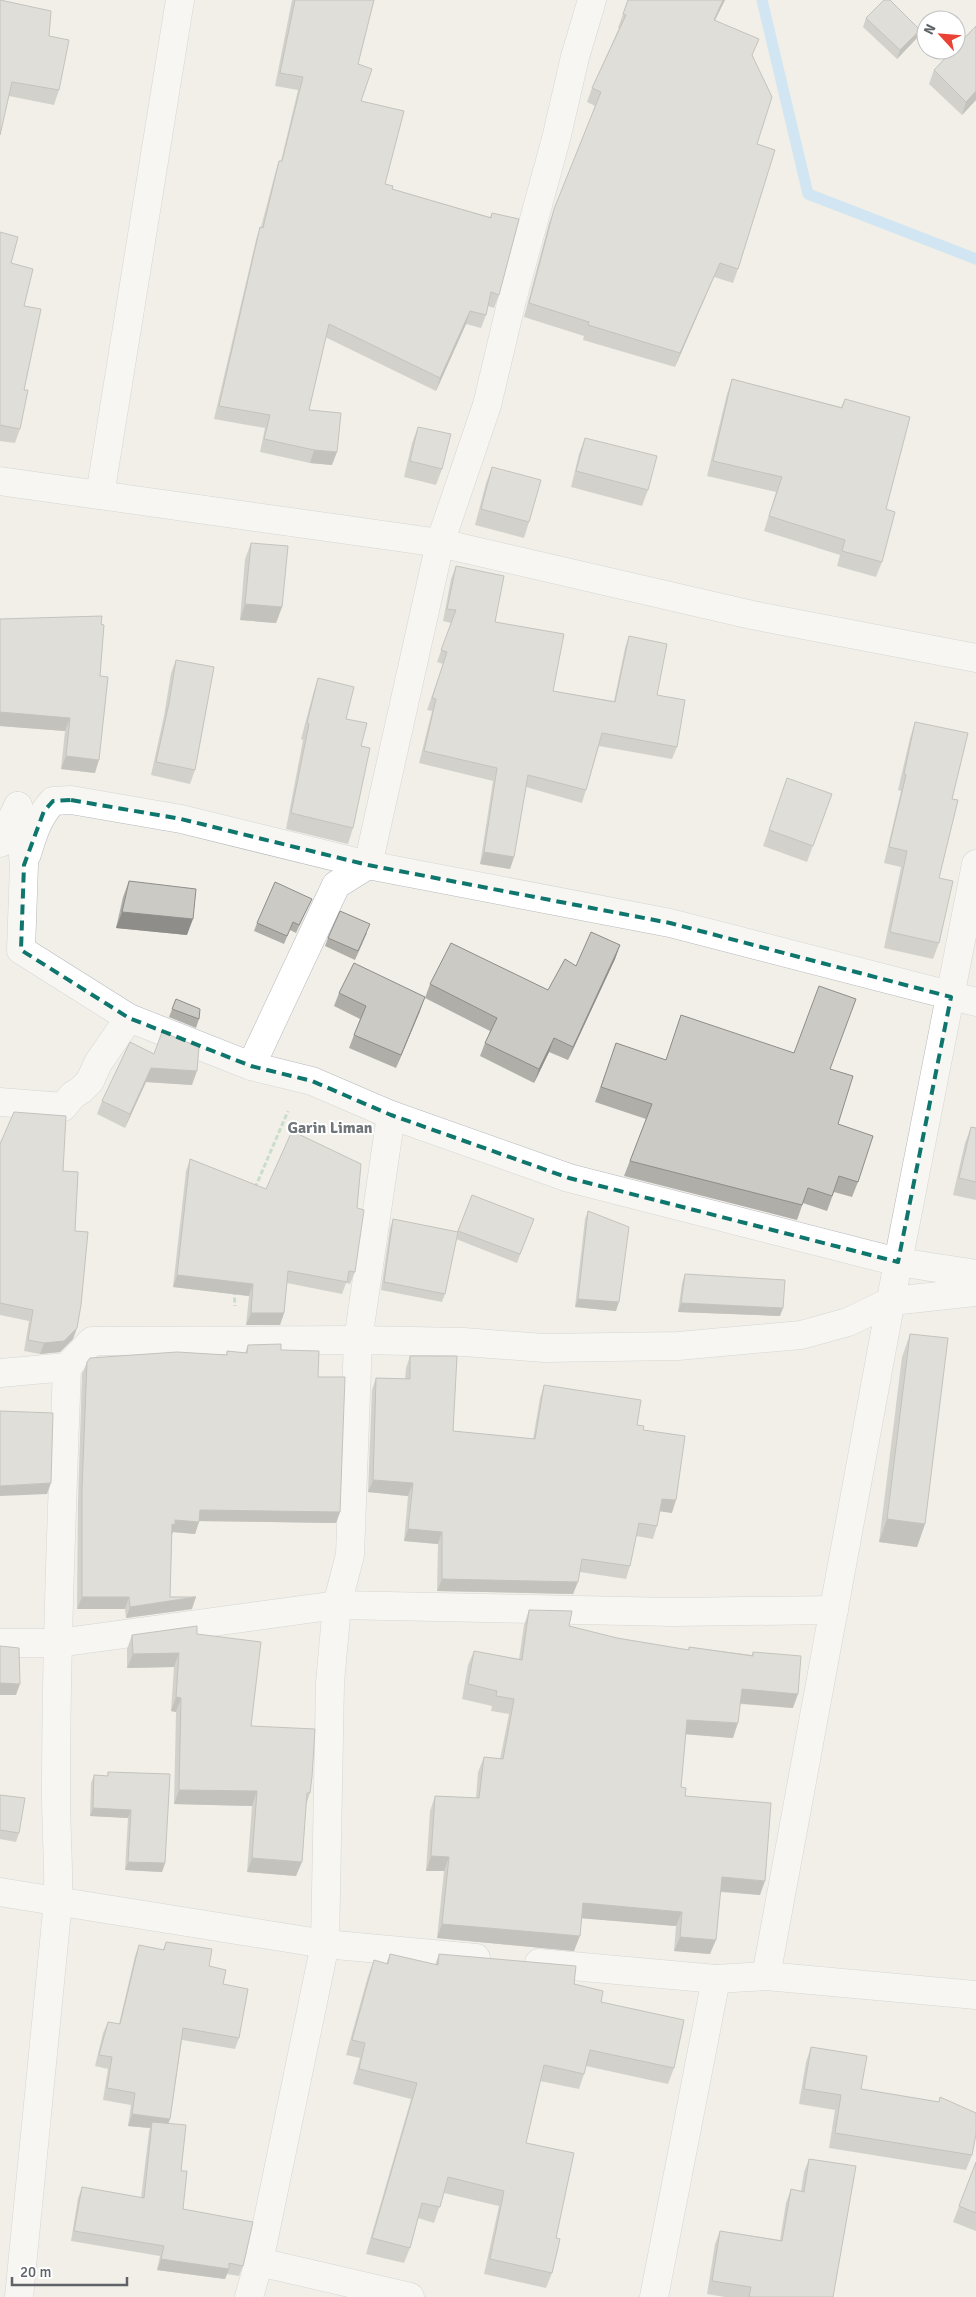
<svg xmlns="http://www.w3.org/2000/svg" width="976" height="2297" font-family="Signika,sans-serif">
<rect width="100%" height="100%" fill="#f1efe8"/>
<g fill="none" stroke-linecap="round" stroke-linejoin="round">
<polyline stroke="#aadaff" stroke-width="11" points="762,0 808,194 976,259"/>
<defs>
<g id="minor">
<polyline points="0,481 440,543 752,615 976,658"/>
<polyline points="100,495 180,0"/>
<polyline points="18,806 24,865 21,950 129,1018 251,1066 312,1081 391,1115 358,1340 350,1555 337,1605 330,1683 325,1944 259,2262 249,2297"/>
<polyline points="0,843 18,806"/>
<path d="M27,854C33,834 38,817 53,801L71,800L181,819L368,865L670,923L976,1002"/>
<polyline points="251,1066 336,885 368,865 440,543 487,405 512,300 556,139 575,57 592,0"/>
<polyline points="0,1102 63,1107 73,1095 81,1090 90,1081 98,1063 129,1018"/>
<polyline points="391,1115 569,1178 898,1262 976,1274"/>
<polyline points="0,1373 67,1367 92,1341 358,1340 464,1342 544,1348 678,1346 801,1335 848,1322 892,1301 976,1292"/>
<polyline points="0,1643 58,1643 337,1605 672,1612 834,1610"/>
<polyline points="0,1892 325,1944 476,1958"/>
<polyline points="539,1963 716,1979 766,1976 976,1995"/>
<polyline points="766,1976 898,1262 976,864"/>
<polyline points="259,2262 410,2297"/>
<path d="M19,2297L58,1901C59,1865 56,1830 56,1795C56,1652 62,1510 67,1367"/>
<polyline points="654,2297 716,1979"/>
</g>
</defs>
<use href="#minor" stroke="#b5b8bc" stroke-width="29"/>
<g stroke="#9cc7a9" stroke-width="3" stroke-dasharray="5 2.5" stroke-linecap="butt">
<polyline points="255,1188 288,1111"/>
<polyline points="234,1290 235,1306"/>
</g>
<use href="#minor" stroke="#fff" stroke-width="28"/>
</g>
<g fill="#afaea9">
<polygon points="0,0 49,36 59,90 54,105 9,96"/>
<polygon points="292,0 374,0 358,64 361,101 385,184 392,189 490,217 492,213 499,295 494,308 488,306 486,315 481,328 466,324 436,391 325,337 309,410 332,465 310,463 260,452 265,428 214,419 256,240 260,227 261,227 275,174 279,161 281,161 298,90 275,86"/>
<polygon points="628,0 725,0 715,20 753,56 757,144 738,269 733,283 714,277 675,367 583,340 584,336 524,317 549,223 595,106 587,102 592,88 619,28 618,28"/>
<polygon points="866,18 920,30 917,38 897,59 863,27"/>
<polygon points="976,26 976,100 962,115 929,84 934,70"/>
<polygon points="0,232 11,263 24,306 24,390 20,429 15,443 0,441"/>
<polygon points="732,379 841,407 845,399 886,509 882,562 876,577 837,566 840,555 764,531 776,492 707,476 727,394"/>
<polygon points="418,427 442,469 436,485 404,477 412,443"/>
<polygon points="585,438 648,490 642,506 571,487 579,454"/>
<polygon points="492,467 529,522 524,538 475,525 486,483"/>
<polygon points="251,543 282,607 276,623 240,620 245,559"/>
<polygon points="456,566 495,622 553,691 614,701 625,648 629,636 657,695 677,747 672,759 599,746 586,790 582,803 526,787 514,857 510,869 480,864 493,781 419,763 432,711 427,710 443,664 437,662 451,623 443,621 451,579"/>
<polygon points="0,619 101,624 95,773 61,769 65,731 0,726"/>
<polygon points="176,660 195,770 190,784 151,775 164,716 171,673"/>
<polygon points="318,678 346,719 361,746 353,828 348,844 286,829 303,740 301,739 313,694"/>
<polygon points="915,722 952,799 939,878 939,943 933,959 884,948 901,867 884,863 901,791 898,790 910,738"/>
<polygon points="787,778 832,794 807,862 763,846"/>
<polygon points="129,881 187,935 116,928 123,897"/>
<polygon points="308,907 296,933 290,930 284,944 254,931 257,923"/>
<polygon points="367,933 355,960 325,946 328,938"/>
<polygon points="620,945 615,959 568,1060 549,1052 534,1083 480,1056 485,1043 490,1031 425,998 430,984 548,990 576,966"/>
<polygon points="339,993 420,1011 396,1068 349,1048 360,1019 334,1006"/>
<polygon points="176,999 199,1019 196,1028 169,1017"/>
<polygon points="681,1015 830,1069 838,1124 858,1182 852,1197 834,1192 827,1211 803,1203 797,1220 624,1176 646,1119 595,1102 616,1043 666,1060"/>
<polygon points="154,1054 192,1085 146,1082 125,1128 97,1114 102,1101"/>
<polygon points="971,1127 976,1128 976,1200 953,1195 965,1143"/>
<polygon points="0,1144 63,1171 75,1231 73,1339 60,1352 40,1354 24,1351 29,1321 0,1315"/>
<polygon points="190,1159 266,1189 357,1208 355,1272 350,1284 346,1283 342,1294 287,1283 284,1313 280,1325 246,1325 249,1296 173,1287 186,1171"/>
<polygon points="472,1195 534,1219 517,1263 456,1239 445,1294 442,1302 381,1290 390,1228 393,1219 457,1232"/>
<polygon points="588,1211 616,1311 575,1307 585,1219"/>
<polygon points="685,1274 780,1316 678,1312 682,1283"/>
<polygon points="910,1334 925,1524 917,1547 879,1542 902,1357"/>
<polygon points="248,1345 281,1350 318,1377 340,1512 336,1523 199,1521 195,1534 173,1532 172,1535 170,1597 192,1609 126,1618 125,1609 77,1609 78,1500 82,1374 87,1362 226,1355 227,1351 245,1353"/>
<polygon points="410,1356 453,1431 533,1439 540,1398 544,1385 637,1425 643,1430 672,1513 660,1511 657,1526 653,1539 636,1536 630,1566 626,1579 580,1572 573,1594 437,1591 438,1544 404,1541 408,1496 368,1492 372,1390 376,1378 405,1379 406,1368"/>
<polygon points="529,1610 569,1626 617,1638 688,1650 689,1647 752,1655 753,1652 793,1708 740,1704 733,1738 686,1734 681,1787 685,1796 760,1895 720,1892 710,1954 674,1951 676,1926 582,1918 574,1951 437,1938 444,1871 426,1871 430,1811 435,1796 476,1798 478,1772 484,1757 500,1759 509,1714 491,1711 492,1706 462,1699 468,1665 474,1651 519,1659 524,1625"/>
<polygon points="197,1634 251,1726 310,1793 306,1805 296,1876 247,1872 252,1806 174,1804 176,1712 171,1711 174,1667 127,1668 127,1649 132,1635"/>
<polygon points="108,1772 165,1863 162,1872 125,1870 128,1818 90,1816 91,1783 94,1775 107,1776"/>
<polygon points="0,1795 19,1833 16,1842 0,1839"/>
<polygon points="166,1942 209,1966 223,1984 239,2038 235,2049 182,2040 170,2119 168,2123 181,2171 183,2209 243,2266 239,2276 227,2274 225,2279 157,2270 160,2256 71,2241 78,2198 82,2187 141,2198 149,2132 150,2128 128,2126 131,2105 103,2100 108,2069 95,2066 103,2033 108,2022 119,2024 135,1956 139,1945 163,1950"/>
<polygon points="390,1954 435,1965 439,1954 574,1984 601,2002 674,2068 668,2084 586,2066 584,2074 579,2089 540,2081 526,2143 556,2238 552,2273 546,2288 484,2274 499,2206 444,2193 434,2223 418,2218 410,2248 404,2263 366,2254 411,2099 353,2084 360,2058 346,2055 368,1976 374,1960 386,1964"/>
<polygon points="811,2047 861,2089 939,2102 940,2097 972,2155 966,2170 829,2148 835,2110 799,2104 806,2062"/>
<polygon points="809,2159 833,2297 725,2297 707,2294 715,2244 720,2231 780,2240 786,2203 791,2189 801,2191 804,2172"/>
<polygon points="976,2162 976,2231 953,2222"/>
</g>
<g fill="#8f8d8a">
<polygon points="723,0 725,0 708,34 714,20"/>
<polygon points="920,30 917,38 897,59 900,50"/>
<polygon points="976,91 976,100 962,115 966,102"/>
<polygon points="720,263 714,277 675,367 680,353"/>
<polygon points="470,311 466,324 436,391 440,378"/>
<polygon points="314,450 337,452 332,465 310,463"/>
<polygon points="245,604 282,607 276,623 240,620"/>
<polygon points="0,712 70,718 65,731 0,726"/>
<polygon points="66,756 99,760 95,773 61,769"/>
<polygon points="484,852 514,857 510,869 480,864"/>
<polygon points="122,912 193,919 187,935 116,928"/>
<polygon points="620,945 615,959 568,1060 573,1047"/>
<polygon points="425,997 420,1011 396,1068 401,1055"/>
<polygon points="554,1038 549,1052 534,1083 539,1069"/>
<polygon points="151,1068 197,1071 192,1085 146,1082 125,1128 130,1114"/>
<polygon points="177,1275 253,1284 249,1296 173,1287"/>
<polygon points="578,1299 619,1302 616,1311 575,1307"/>
<polygon points="681,1303 783,1308 780,1316 678,1312"/>
<polygon points="251,1313 284,1313 280,1325 246,1325"/>
<polygon points="77,1328 73,1339 60,1352 40,1354 44,1343"/>
<polygon points="373,1480 413,1483 408,1496 368,1492"/>
<polygon points="51,1483 47,1494 0,1496 0,1486"/>
<polygon points="662,1499 676,1500 672,1513 658,1511"/>
<polygon points="200,1510 340,1512 336,1523 196,1521"/>
<polygon points="887,1519 925,1524 917,1547 879,1542"/>
<polygon points="175,1520 199,1522 195,1534 173,1532 171,1536 172,1524"/>
<polygon points="408,1529 442,1532 438,1544 404,1541"/>
<polygon points="442,1579 578,1582 573,1594 437,1591"/>
<polygon points="82,1597 129,1597 125,1609 77,1609"/>
<polygon points="196,1597 192,1609 126,1618 130,1607"/>
<polygon points="179,1653 174,1667 127,1668 133,1654"/>
<polygon points="0,1683 20,1684 16,1695 0,1695"/>
<polygon points="742,1689 798,1694 793,1708 736,1703"/>
<polygon points="176,1697 181,1698 176,1712 171,1711"/>
<polygon points="687,1720 738,1723 733,1738 682,1734"/>
<polygon points="179,1790 257,1791 252,1806 174,1804"/>
<polygon points="93,1808 131,1810 128,1818 90,1816"/>
<polygon points="431,1856 449,1857 444,1871 426,1871"/>
<polygon points="252,1858 302,1862 296,1876 247,1872"/>
<polygon points="128,1862 165,1863 162,1872 125,1870"/>
<polygon points="722,1877 765,1881 760,1895 717,1891"/>
<polygon points="583,1903 682,1912 676,1926 578,1918"/>
<polygon points="442,1924 580,1936 574,1951 437,1938"/>
<polygon points="680,1937 716,1940 710,1954 674,1951"/>
<polygon points="132,2114 170,2119 166,2130 152,2122 150,2128 128,2126"/>
<polygon points="161,2259 229,2269 225,2279 157,2270"/>
</g>
<g fill="#cccac5" stroke="#8f8d8a">
<polygon points="0,0 51,11 49,36 69,40 59,90 12,82 0,135"/>
<polygon points="295,0 374,0 358,64 372,69 361,101 404,111 385,184 393,186 392,189 491,218 492,213 519,219 499,295 491,292 486,315 470,311 440,378 329,324 309,410 341,413 337,452 314,450 264,439 270,415 219,406 260,227 263,228 279,161 282,161 303,77 280,73"/>
<polygon points="628,0 723,0 714,20 759,39 752,55 772,97 757,144 775,150 738,269 720,263 680,353 588,325 589,322 529,303 554,209 601,92 592,88 626,15 623,14"/>
<polygon points="884,0 890,0 920,30 900,50 866,18"/>
<polygon points="976,26 976,91 966,102 934,70 953,50 956,50 956,47"/>
<polygon points="0,232 18,237 11,263 33,269 24,306 41,309 24,390 28,390 20,429 0,425"/>
<polygon points="732,379 842,408 845,399 910,417 886,509 895,512 882,562 842,551 845,540 769,516 782,477 713,461"/>
<polygon points="418,427 451,434 442,469 410,461"/>
<polygon points="585,438 657,456 648,490 576,471"/>
<polygon points="492,467 541,480 529,522 481,509"/>
<polygon points="251,543 288,546 282,607 245,604"/>
<polygon points="456,566 504,576 495,622 564,634 553,691 615,702 629,636 667,644 657,695 685,700 677,747 602,733 586,790 528,775 514,857 484,852 497,768 424,751 436,699 432,698 447,652 441,650 456,610 447,609"/>
<polygon points="102,616 101,624 104,625 100,676 108,677 99,760 66,756 70,718 0,712 0,619"/>
<polygon points="176,660 214,667 195,770 156,762 169,703"/>
<polygon points="318,678 354,687 346,719 367,723 361,746 370,748 353,828 291,813 309,724 307,723"/>
<polygon points="915,722 968,733 952,799 958,800 939,878 953,881 939,943 890,932 907,851 889,847 906,775 904,774"/>
<polygon points="787,778 832,794 813,846 769,830"/>
<polygon points="129,881 196,889 193,919 122,912"/>
<polygon points="275,882 312,899 299,925 293,922 287,936 257,923"/>
<polygon points="340,911 370,924 358,951 328,938"/>
<polygon points="591,932 620,945 573,1047 554,1038 539,1069 485,1043 497,1018 430,984 451,943 548,990 565,959 576,966"/>
<polygon points="354,963 425,997 401,1055 354,1035 366,1006 339,993"/>
<polygon points="819,986 856,999 830,1069 853,1076 838,1124 873,1136 858,1182 839,1176 832,1196 808,1188 802,1205 630,1161 652,1104 601,1087 616,1043 666,1060 681,1015 794,1053"/>
<polygon points="176,999 200,1009 199,1019 172,1009"/>
<polygon points="162,1032 199,1047 197,1071 151,1068 130,1114 102,1101 130,1042 154,1054"/>
<polygon points="14,1112 66,1116 63,1171 78,1172 75,1231 88,1232 81,1305 77,1328 64,1341 44,1343 28,1340 33,1310 0,1303 0,1144"/>
<polygon points="971,1127 976,1128 976,1182 959,1178"/>
<polygon points="292,1131 361,1164 357,1208 364,1210 355,1272 349,1271 347,1282 288,1271 284,1313 251,1313 253,1284 177,1275 190,1159 266,1189"/>
<polygon points="472,1195 534,1219 520,1254 458,1231"/>
<polygon points="588,1211 629,1227 619,1302 578,1299"/>
<polygon points="393,1219 458,1232 445,1294 384,1282"/>
<polygon points="685,1274 785,1280 783,1308 681,1303"/>
<polygon points="910,1334 948,1338 925,1524 887,1519"/>
<polygon points="281,1344 281,1350 319,1351 318,1377 345,1377 340,1512 200,1510 199,1522 175,1520 175,1525 172,1524 170,1597 196,1597 130,1607 129,1597 82,1597 82,1488 87,1362 90,1358 177,1352 227,1355 227,1351 247,1353 248,1345"/>
<polygon points="410,1356 457,1356 453,1431 535,1439 544,1385 641,1400 637,1425 644,1426 643,1430 685,1436 676,1500 662,1499 657,1526 639,1523 630,1566 582,1559 578,1582 442,1579 442,1532 408,1529 413,1483 373,1480 376,1378 410,1379"/>
<polygon points="0,1411 53,1413 51,1483 0,1486"/>
<polygon points="529,1610 572,1611 569,1626 617,1638 689,1650 689,1647 753,1656 753,1652 801,1656 798,1694 742,1689 738,1723 687,1720 681,1787 686,1788 685,1796 771,1803 765,1881 722,1877 716,1940 680,1937 682,1912 583,1903 580,1936 442,1924 449,1857 431,1856 435,1796 479,1798 484,1757 503,1759 514,1699 496,1696 497,1691 468,1684 474,1651 522,1660"/>
<polygon points="197,1626 197,1634 261,1642 251,1726 315,1729 312,1777 310,1793 307,1793 302,1862 252,1858 257,1791 179,1790 181,1698 176,1697 179,1653 133,1654 132,1635"/>
<polygon points="0,1646 19,1648 20,1684 0,1683"/>
<polygon points="108,1772 170,1774 165,1863 128,1862 131,1810 93,1808 94,1775 108,1776"/>
<polygon points="0,1795 25,1798 19,1833 0,1830"/>
<polygon points="166,1942 212,1949 209,1966 226,1970 223,1984 248,1989 239,2038 183,2028 170,2119 132,2114 135,2093 107,2088 112,2057 99,2055 108,2022 120,2024 139,1945 164,1950"/>
<polygon points="390,1954 438,1965 439,1954 576,1966 574,1984 603,1991 601,2002 684,2020 674,2068 590,2050 584,2074 544,2065 526,2143 574,2153 556,2238 560,2239 552,2273 490,2259 504,2191 448,2177 440,2207 422,2203 410,2248 372,2238 417,2083 359,2069 365,2043 352,2040 374,1960 388,1964"/>
<polygon points="811,2047 867,2056 861,2089 939,2102 940,2097 976,2113 976,2134 972,2155 835,2133 841,2095 804,2089"/>
<polygon points="152,2122 186,2125 181,2171 187,2171 183,2209 253,2222 243,2266 229,2263 229,2269 161,2259 164,2246 74,2231 82,2187 144,2198"/>
<polygon points="809,2159 856,2166 833,2297 749,2297 751,2287 712,2281 720,2231 782,2241 791,2189 804,2192"/>
<polygon points="976,2162 976,2213 959,2206"/>
</g>
<path d="M0 0H976V2297H0ZM71,800L181,819L368,865L670,923L951,997L898,1262L569,1178L391,1115L312,1081L251,1066L129,1018L21,950L24,865L44,811L53,801Z" fill="#f1efe8" fill-opacity=".55" fill-rule="evenodd"/>
<path fill="none" stroke="#0f766e" stroke-width="4" stroke-dasharray="10 6" stroke-linejoin="round" d="M71,800L181,819L368,865L670,923L951,997L898,1262L569,1178L391,1115L312,1081L251,1066L129,1018L21,950L24,865L44,811L53,801Z"/>
<g text-anchor="middle" dominant-baseline="central" stroke-width="4" stroke-linejoin="round" paint-order="stroke">
<g font-size="16" font-weight="bold" fill="#70757a" stroke="#fff">
<text x="330" y="1128">Garin Liman</text>
</g>
</g>
<g transform="translate(941 35) rotate(296)"><circle r="24" fill="#ffffff" stroke="#bfc1c3"/>
<path d="M0-4L9 19L0 12L-9 19Z" fill="#ea4335"/>
<text y="-8" font-size="14" font-weight="bold" text-anchor="middle" fill="#5f6368">N</text>
</g>
<path d="M12 2277v8h115v-8" fill="none" stroke="#5f6368" stroke-width="2.5"/>
<text x="20" y="2277" font-size="15" fill="#5f6368" stroke="#ffffff" stroke-width="4" paint-order="stroke">20 m</text>
</svg>
